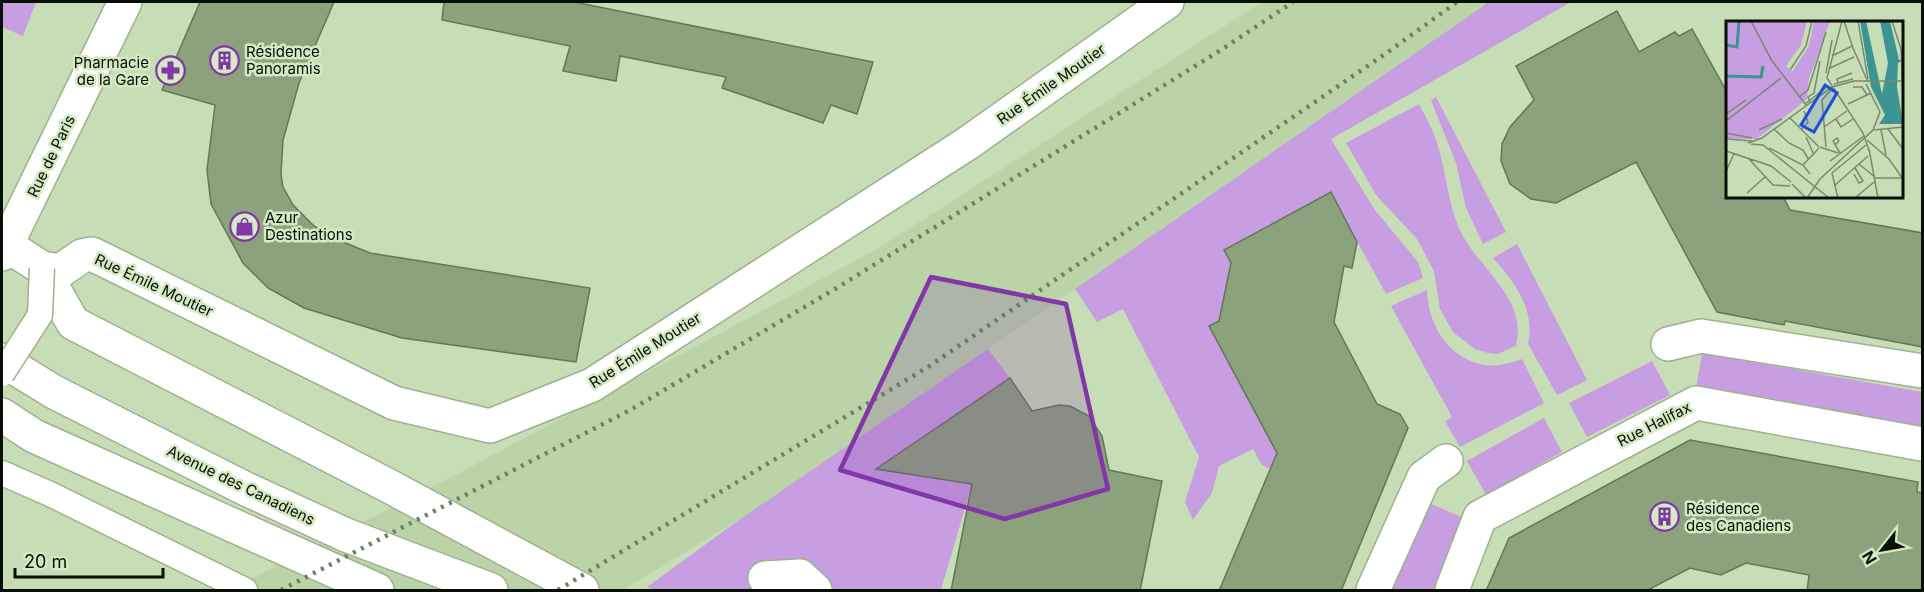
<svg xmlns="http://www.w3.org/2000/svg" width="1924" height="592" font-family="Inter,sans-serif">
<rect width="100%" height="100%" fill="#c7ddb6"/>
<polygon fill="#bad4a7" points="1262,2 1489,2 763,505 623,590 229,590 461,472 879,248"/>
<g fill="#c79ee1">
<polygon points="2,2 36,2 23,36 2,27"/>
<polygon points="1489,2 1571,2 1331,139 1375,210 1418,262 1423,278 1386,294 1330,192 1224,250 1231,263 1219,321 1209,326 1283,461 1274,459 1270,469 1262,465 1253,449 1219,466 1212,493 1193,520 1185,502 1199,457 1123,309 1097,322 1075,289"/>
<polygon points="1436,97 1506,232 1483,244 1466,208 1456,163 1431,100"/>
<path d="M1419,104C1426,118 1434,131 1438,146C1446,173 1448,201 1458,226C1475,268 1528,295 1516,346L1497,354L1488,353L1475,349L1453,332L1440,309L1434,271L1417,239L1376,195L1346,143Z"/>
<path d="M1517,244L1587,380L1557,395L1528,344C1536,311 1514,281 1493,258Z"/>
<path d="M1427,290C1428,325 1448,359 1485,365C1498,367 1510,363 1522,359L1544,403L1460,447L1445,421L1452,417L1391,306Z"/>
<polygon points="988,349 1010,378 886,463 889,471 972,484 941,590 655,590 647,587 739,520"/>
<polygon points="1702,353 1922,392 1922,429 1696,389"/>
<polygon points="1652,361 1670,395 1587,437 1569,403"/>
<polygon points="1544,418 1562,452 1486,495 1467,461"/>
<polygon points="1429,503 1468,520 1438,590 1392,590"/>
</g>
<g fill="#8ca27d" stroke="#637754" stroke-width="1.5">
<polygon points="200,2 334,2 299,83 283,140 281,174 283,187 293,205 314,226 331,237 370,253 590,288 576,362 402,338 304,308 268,288 243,263 211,204 207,170 215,105 162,90"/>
<polygon points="444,2 574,2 873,62 857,114 831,105 823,123 722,88 726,77 620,56 616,81 563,71 570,46 442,20"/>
<polygon points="1617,11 1639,52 1675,32 1679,36 1692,29 1728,94 1728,196 1783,196 1790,210 1923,233 1923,347 1785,321 1784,325 1717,312 1636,162 1556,203 1531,199 1510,184 1501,161 1502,144 1510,127 1534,100 1516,66"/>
<polygon points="1331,192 1357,242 1352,268 1344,266 1334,322 1377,404 1400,414 1408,428 1341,591 1219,591 1277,453 1209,326 1219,321 1231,263 1224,250"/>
<polygon points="1010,378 1032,411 1059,405 1070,406 1089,416 1102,436 1109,470 1162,481 1140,591 951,591 972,484 876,469"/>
<polygon points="1690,440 1918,482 1917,492 1923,493 1923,591 1807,591 1809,575 1746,563 1721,575 1690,568 1646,591 1486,591 1509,538"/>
</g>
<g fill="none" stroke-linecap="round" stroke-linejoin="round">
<defs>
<polyline id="lane" points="2,473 50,494 245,590"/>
<g id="street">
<polyline points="42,268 60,271 82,256 92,254 394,403 490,426 592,385 968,143 1167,2"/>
<polyline points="1668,344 1701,336 1922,371"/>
<polyline points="765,578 800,576 815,590"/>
<polyline points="1373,590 1424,477 1446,461"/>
<polyline points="1452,590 1480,517 1696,403 1922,444"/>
</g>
<polyline id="secondary" points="2,242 42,268 73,323 387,485 582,590"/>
<g id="primary">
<polyline points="2,254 125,2"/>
<polyline points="2,360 54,392 246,489 346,535 491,590"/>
<polyline points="2,415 34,436 377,590"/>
</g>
</defs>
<use href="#lane" stroke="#9db38d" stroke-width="27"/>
<use href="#street" stroke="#9db38d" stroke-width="36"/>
<use href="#secondary" stroke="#9db38d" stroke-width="36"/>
<use href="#primary" stroke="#9db38d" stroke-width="36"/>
<use href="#lane" stroke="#fff" stroke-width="24"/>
<use href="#street" stroke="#fff" stroke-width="33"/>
<use href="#secondary" stroke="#fff" stroke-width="33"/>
<use href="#primary" stroke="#fff" stroke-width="33"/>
<g stroke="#718065" stroke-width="4.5" stroke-dasharray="3 6" stroke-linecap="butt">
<polyline points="281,590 632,409 835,289 1221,50 1293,2"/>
<polyline points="558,590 928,367 1388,52 1457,2"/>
</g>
<defs>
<polyline id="lane-bridge" points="2,374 40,315 42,268"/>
</defs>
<use href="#lane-bridge" stroke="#9db38d" stroke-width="27" stroke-linecap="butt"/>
<use href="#lane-bridge" stroke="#fff" stroke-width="24"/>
</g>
<path fill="#8237a8" fill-opacity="0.2" stroke="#8237a8" stroke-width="4.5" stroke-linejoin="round" d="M931,277L1066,304L1108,489L1005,519L840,470Z"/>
<defs>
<symbol id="building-ring" viewBox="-11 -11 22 22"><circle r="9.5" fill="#d3eac3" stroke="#8237a8" stroke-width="1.5"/><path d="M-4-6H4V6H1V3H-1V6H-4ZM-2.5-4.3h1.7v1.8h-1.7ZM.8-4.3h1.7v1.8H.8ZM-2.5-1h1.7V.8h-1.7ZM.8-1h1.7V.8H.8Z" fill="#8237a8"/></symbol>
<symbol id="pharmacy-ring" viewBox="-11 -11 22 22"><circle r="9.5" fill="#d3eac3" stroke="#8237a8" stroke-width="1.5"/><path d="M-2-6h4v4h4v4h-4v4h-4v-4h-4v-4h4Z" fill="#8237a8"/></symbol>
<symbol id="shop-ring" viewBox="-11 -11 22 22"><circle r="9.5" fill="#d3eac3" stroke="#8237a8" stroke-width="1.5"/><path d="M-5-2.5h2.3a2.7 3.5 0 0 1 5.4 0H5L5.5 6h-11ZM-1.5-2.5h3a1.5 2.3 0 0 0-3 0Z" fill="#8237a8"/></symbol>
</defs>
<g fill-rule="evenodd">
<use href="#building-ring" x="208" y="44" width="33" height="33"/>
<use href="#pharmacy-ring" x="154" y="54" width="33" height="33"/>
<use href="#shop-ring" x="228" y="210" width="33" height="33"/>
<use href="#building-ring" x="1648" y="500" width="33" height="33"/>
</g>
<g text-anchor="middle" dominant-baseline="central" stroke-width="5" stroke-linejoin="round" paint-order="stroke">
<g font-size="15" fill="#070e03" stroke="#d3eac3" text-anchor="start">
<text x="246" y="51">Résidence<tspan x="246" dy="17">Panoramis</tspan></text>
<text x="149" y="62" text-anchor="end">Pharmacie<tspan x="149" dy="17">de la Gare</tspan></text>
<text x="265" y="217">Azur<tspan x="265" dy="17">Destinations</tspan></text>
<text x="1686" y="508">Résidence<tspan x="1686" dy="17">des Canadiens</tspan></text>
</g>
<g font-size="15" fill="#070e03" stroke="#d3eac3">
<text transform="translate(1051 84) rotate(-35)">Rue Émile Moutier</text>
<text transform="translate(51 156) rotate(-64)">Rue de Paris</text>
<text transform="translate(154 285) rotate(25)">Rue Émile Moutier</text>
<text transform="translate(645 350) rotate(-32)">Rue Émile Moutier</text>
<text transform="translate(1654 424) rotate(-27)">Rue Halifax</text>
<text transform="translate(241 485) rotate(26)">Avenue des Canadiens</text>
</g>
</g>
<g transform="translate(1726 21)">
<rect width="177" height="177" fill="#c7ddb6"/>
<path d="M0,0H81L75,24L60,45L66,51L83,25L88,0H104L83,58L81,78L31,118H0Z" fill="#c79ee1"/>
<path d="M134,0H140L156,73L162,42L154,0H164L173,39H177L172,42L171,66L177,103H153L159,94L145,66Z" fill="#3c9592"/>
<path fill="none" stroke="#3c9592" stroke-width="3" d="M137,0L143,45M0,24L11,26L13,0M0,55L35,56L37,45"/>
<path fill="none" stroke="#7a8a6e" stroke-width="1.5" d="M25,0L46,40L80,84M116,0L101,57L137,112L144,132M118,0L128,30M132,0L142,58M166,0L175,28L177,77M127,27L142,61M106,35L126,25M104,47L128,36M64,49L80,25L86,0M100,52L106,19M112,62L111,58L126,52M108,63L127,58M127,66H136L141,74M74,75L82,69L100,11M84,82L82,76L88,72L94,40M79,83L102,65M122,83L145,72M0,93L20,79M64,97L93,126M110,98L115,106L127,98M0,100L55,57M98,106L121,90M48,108L63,122L77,129L83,139M76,108L82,101L78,90M162,108L177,128M33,109L56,98M148,109L177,106M155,109L160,134M0,112L26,117M80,116L88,134M0,118L26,120M141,119L163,138L177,158M22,122L36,117L106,66L128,60H177M25,123L37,124L103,177M109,124L113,120L111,117L107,120L114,132M94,126L112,132M100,126L96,79L105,69M43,127L77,144L84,153M143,128L152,177M0,130L45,145L65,161M22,137L47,164L64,165M104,140L138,115M133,143L150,157H177M77,144L93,127M0,150L8,133M128,153L133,162L137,160L129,147M66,163L80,177M108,165L142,135M21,172L39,156M81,177L94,158L147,109L154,91L140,63M112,177L106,152L140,124M129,177L148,161"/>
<path fill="#1d4ed8" fill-opacity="0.15" stroke="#1d4ed8" stroke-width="3" d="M99,64L111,72L88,111L75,104Z"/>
<rect width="177" height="177" fill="none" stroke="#070e03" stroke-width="3"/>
</g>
<rect width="1924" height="592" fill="none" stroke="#070e03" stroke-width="6"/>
<g transform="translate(1882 550) rotate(239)" stroke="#d3eac3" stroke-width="4.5" paint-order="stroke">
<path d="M0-4.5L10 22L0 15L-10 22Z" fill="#070e03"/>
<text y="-9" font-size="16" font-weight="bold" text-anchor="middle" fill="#070e03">N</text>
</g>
<path d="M15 568v9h148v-9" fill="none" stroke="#070e03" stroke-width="3"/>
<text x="24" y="568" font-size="18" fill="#070e03" stroke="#d3eac3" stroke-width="4.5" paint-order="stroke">20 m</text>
</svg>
